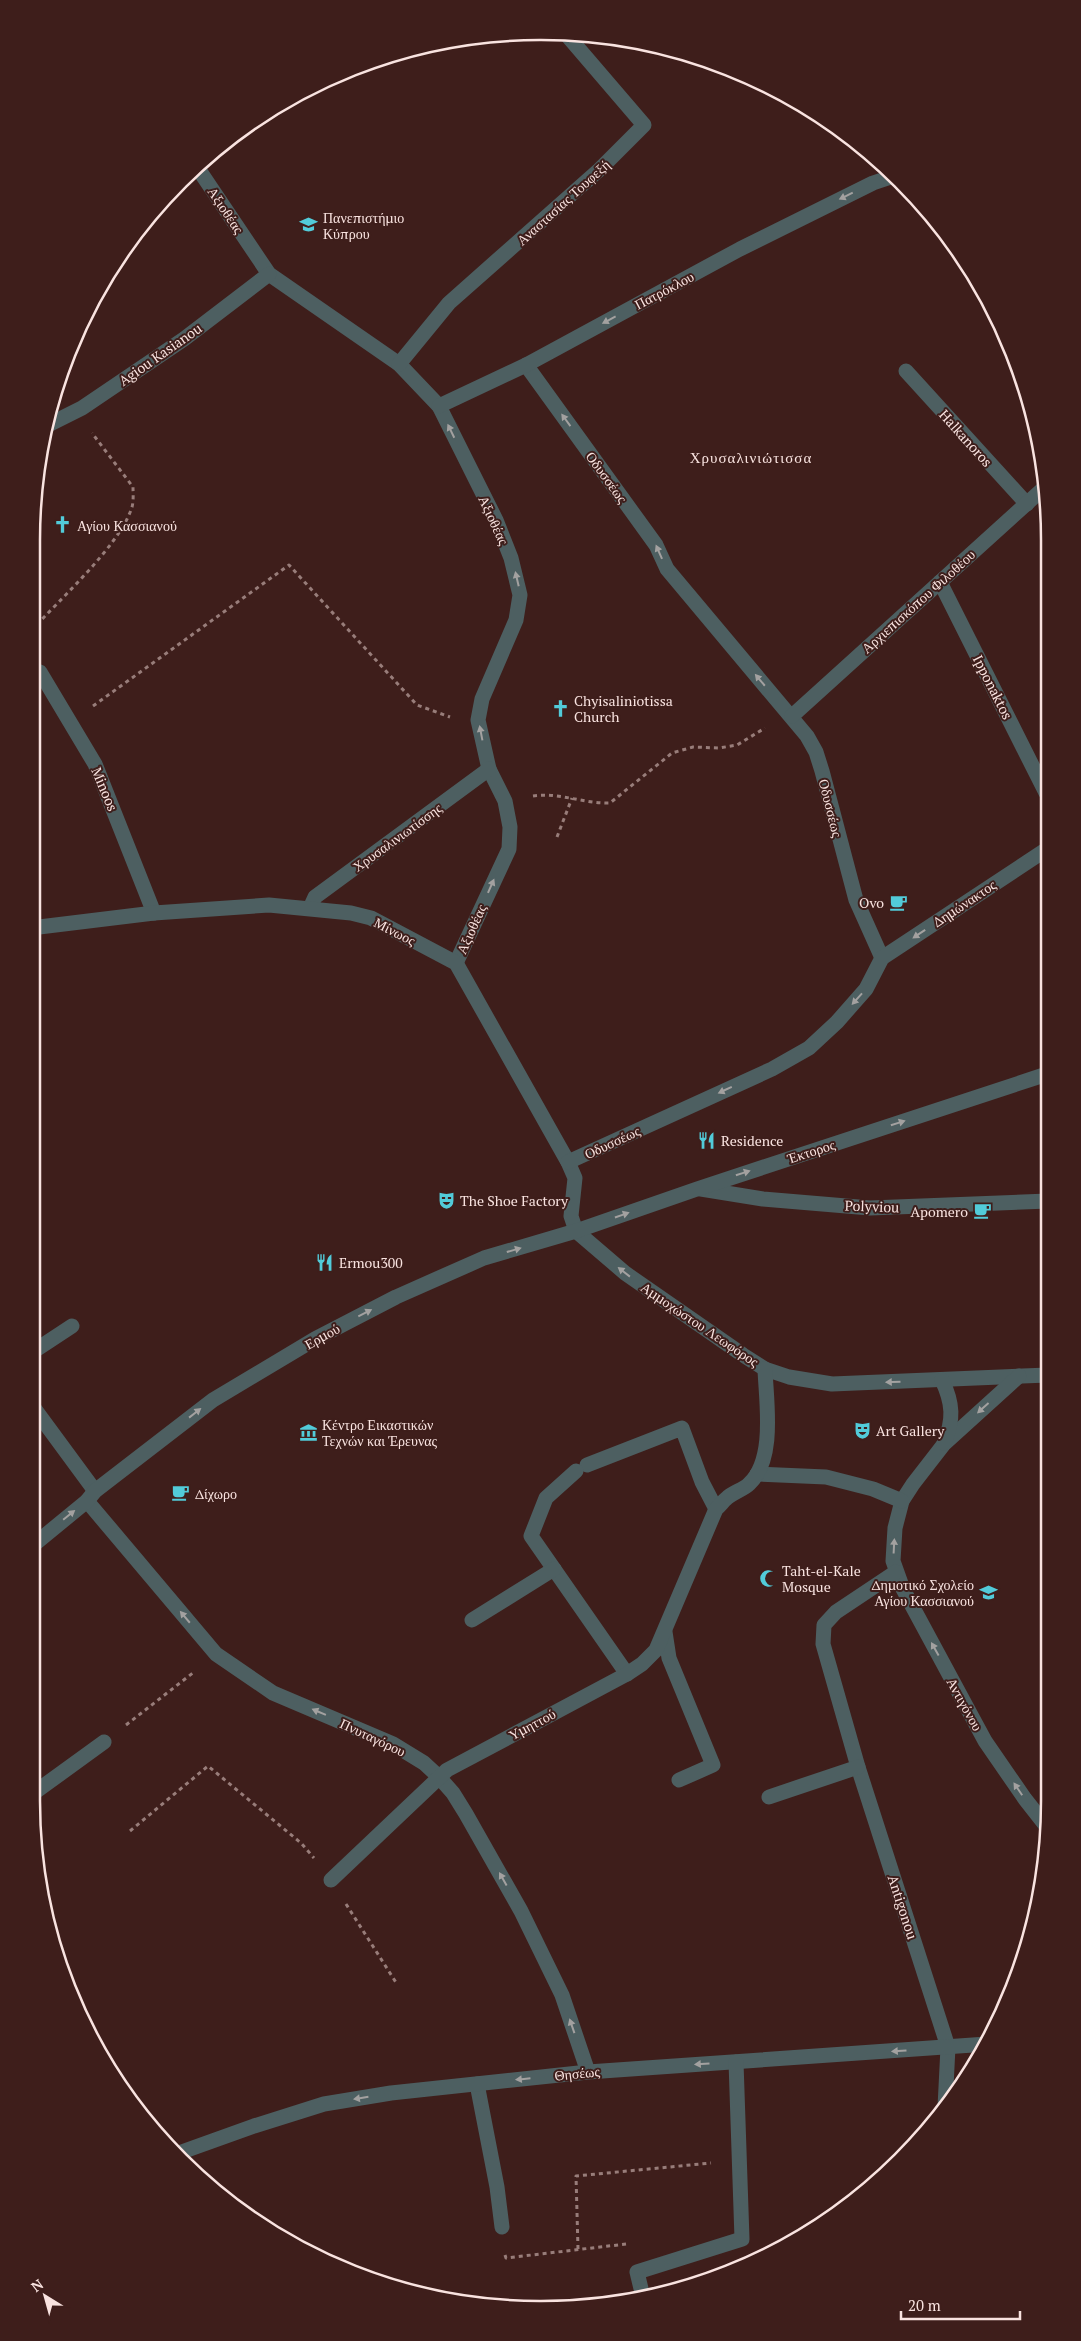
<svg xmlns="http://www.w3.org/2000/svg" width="1081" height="2341" font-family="'PT Serif',serif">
<rect width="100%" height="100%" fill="#3e1e1b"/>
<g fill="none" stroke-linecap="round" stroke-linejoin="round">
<g stroke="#987d7a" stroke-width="3" stroke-dasharray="4 4" stroke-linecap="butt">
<path d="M34,646L31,631C60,599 117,548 131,510C134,503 133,494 133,487L92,433"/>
<polyline points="93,706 289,565 417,705 450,717"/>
<path d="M533,796C559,792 584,804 610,803L672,753L693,747L719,748L737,745L765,728"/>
<polyline points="557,837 572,798"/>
<polyline points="126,1725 194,1672"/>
<polyline points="130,1831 208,1766 301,1843 314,1858"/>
<polyline points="346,1904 397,1984"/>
<polyline points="578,2249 576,2176 711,2163"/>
<polyline points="505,2255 506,2258 626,2244"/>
</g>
<g stroke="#4d5f61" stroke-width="15">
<polyline points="197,167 269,274 399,364 439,406 496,520 511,558 520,595 516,620 482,699 478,720 489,769 505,801 510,827 509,849 456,963"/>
<polyline points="399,364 449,303 599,170 644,125 566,34"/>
<polyline points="526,365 656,545 667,569 807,736 816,752 822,771 856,900 882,958"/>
<polyline points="906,371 1027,504"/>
<polyline points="439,406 526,365 740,249 873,183 891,177"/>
<polyline points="46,426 82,408 184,339 269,274"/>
<polyline points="940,582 1046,793"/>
<polyline points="40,672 95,764 154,913"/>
<polyline points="792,716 1045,487"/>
<polyline points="310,908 315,897 489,769"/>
<polyline points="31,928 154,913 269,905 351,913 371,918 456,963 568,1162 575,1178 571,1216 576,1231 625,1273 743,1355 765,1369 789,1377 832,1384 1048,1375"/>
<polyline points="568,1162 772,1069 809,1048 837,1022 866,989 882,958 1047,849"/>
<polyline points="701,1189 763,1199 870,1208 1048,1201"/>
<polyline points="31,1353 72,1326"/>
<polyline points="1019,1376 944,1444 913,1484 902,1501 895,1528 893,1561 903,1589 985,1741 1025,1799 1047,1827"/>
<path d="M942,1380C953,1403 954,1420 944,1443"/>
<polyline points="31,1404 95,1491"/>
<polyline points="587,1465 682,1428 702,1482 716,1509"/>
<polyline points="576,1471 546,1498 531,1536 627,1674"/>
<polyline points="757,1474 826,1477 873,1489 902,1501"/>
<polyline points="87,1501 216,1654 273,1693 393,1744 424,1763 438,1776 453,1793 466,1814 521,1911 562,1995 588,2072"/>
<polyline points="31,1547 87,1501 95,1491 213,1400 315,1339 396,1297 484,1258 576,1231 697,1189 1047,1074"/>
<polyline points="896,1572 836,1612 824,1625 823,1644 858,1767 948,2047 945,2107"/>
<polyline points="472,1620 554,1569"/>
<polyline points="665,1632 669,1658 713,1765 679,1780"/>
<polyline points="31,1795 104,1742"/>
<polyline points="769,1797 858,1767"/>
<path d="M331,1880L447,1770L627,1674L642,1664L656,1650L716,1509C720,1506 723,1501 727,1498C733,1492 743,1490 749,1484C776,1459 766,1401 765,1369"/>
<polyline points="477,2084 497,2187 502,2227"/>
<polyline points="176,2154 254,2126 324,2104 391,2093 588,2072 987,2044"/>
<polyline points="643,2297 637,2272 742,2239 736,2062"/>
</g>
</g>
<defs><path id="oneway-solid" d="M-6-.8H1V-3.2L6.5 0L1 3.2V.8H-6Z" transform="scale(1.25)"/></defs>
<g fill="#a3a1a0">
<use href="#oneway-solid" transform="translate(846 196) rotate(154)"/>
<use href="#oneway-solid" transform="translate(609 320) rotate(152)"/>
<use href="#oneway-solid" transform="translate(566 420) rotate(-126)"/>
<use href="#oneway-solid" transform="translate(451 431) rotate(-116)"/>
<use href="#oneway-solid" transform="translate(659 552) rotate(-114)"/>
<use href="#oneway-solid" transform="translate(517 579) rotate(-103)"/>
<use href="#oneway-solid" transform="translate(760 680) rotate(-130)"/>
<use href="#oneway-solid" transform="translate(481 733) rotate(-101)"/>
<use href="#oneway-solid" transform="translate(491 886) rotate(-66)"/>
<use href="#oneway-solid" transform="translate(919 934) rotate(146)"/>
<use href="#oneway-solid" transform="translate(857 999) rotate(132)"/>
<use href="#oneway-solid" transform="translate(725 1090) rotate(155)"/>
<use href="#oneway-solid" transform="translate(898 1123) rotate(-18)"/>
<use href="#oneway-solid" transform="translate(743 1173) rotate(-18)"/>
<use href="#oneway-solid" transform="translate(622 1215) rotate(-19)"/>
<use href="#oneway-solid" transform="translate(514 1250) rotate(-16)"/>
<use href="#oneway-solid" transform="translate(624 1272) rotate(-142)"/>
<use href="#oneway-solid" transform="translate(365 1313) rotate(-27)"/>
<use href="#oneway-solid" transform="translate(893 1382) rotate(178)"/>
<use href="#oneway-solid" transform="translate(983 1408) rotate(138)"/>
<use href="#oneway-solid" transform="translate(195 1413) rotate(-38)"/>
<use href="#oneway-solid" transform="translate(69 1515) rotate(-39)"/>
<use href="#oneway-solid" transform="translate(894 1546) rotate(-87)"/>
<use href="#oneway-solid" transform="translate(185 1617) rotate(-130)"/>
<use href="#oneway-solid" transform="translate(935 1649) rotate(-119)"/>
<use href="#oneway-solid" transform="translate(319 1712) rotate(-157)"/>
<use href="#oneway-solid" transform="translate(1018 1789) rotate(-124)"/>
<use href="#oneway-solid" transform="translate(503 1879) rotate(-119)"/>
<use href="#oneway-solid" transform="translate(572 2026) rotate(-109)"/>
<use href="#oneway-solid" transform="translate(899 2051) rotate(176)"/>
<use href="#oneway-solid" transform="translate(702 2064) rotate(176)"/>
<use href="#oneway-solid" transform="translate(523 2079) rotate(174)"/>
<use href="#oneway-solid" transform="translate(361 2098) rotate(171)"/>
</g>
<defs>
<symbol id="university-bare" viewBox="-9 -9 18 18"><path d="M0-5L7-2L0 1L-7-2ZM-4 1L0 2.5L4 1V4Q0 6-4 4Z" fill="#52cbd9" stroke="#3e1e1b" stroke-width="2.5" paint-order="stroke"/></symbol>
<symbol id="church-bare" viewBox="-9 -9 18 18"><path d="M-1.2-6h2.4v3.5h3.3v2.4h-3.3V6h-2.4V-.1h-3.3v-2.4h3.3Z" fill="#52cbd9" stroke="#3e1e1b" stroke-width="2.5" paint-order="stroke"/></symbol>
<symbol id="cafe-bare" viewBox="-9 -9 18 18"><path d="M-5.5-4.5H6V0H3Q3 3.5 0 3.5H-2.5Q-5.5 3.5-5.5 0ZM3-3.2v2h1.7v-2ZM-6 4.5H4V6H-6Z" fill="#52cbd9" stroke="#3e1e1b" stroke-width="2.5" paint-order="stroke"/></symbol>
<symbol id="restaurant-bare" viewBox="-9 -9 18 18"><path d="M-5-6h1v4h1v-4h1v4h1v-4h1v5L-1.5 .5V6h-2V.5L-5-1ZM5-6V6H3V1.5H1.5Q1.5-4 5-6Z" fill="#52cbd9" stroke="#3e1e1b" stroke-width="2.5" paint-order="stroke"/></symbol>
<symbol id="theatre-bare" viewBox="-9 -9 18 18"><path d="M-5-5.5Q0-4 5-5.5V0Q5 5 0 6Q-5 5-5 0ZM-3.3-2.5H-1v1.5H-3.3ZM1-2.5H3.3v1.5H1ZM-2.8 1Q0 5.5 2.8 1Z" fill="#52cbd9" stroke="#3e1e1b" stroke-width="2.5" paint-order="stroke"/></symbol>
<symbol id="museum-bare" viewBox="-9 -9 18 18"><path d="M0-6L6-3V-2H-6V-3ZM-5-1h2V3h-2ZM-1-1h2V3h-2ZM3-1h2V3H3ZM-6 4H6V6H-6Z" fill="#52cbd9" stroke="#3e1e1b" stroke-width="2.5" paint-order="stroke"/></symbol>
<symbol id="mosque-bare" viewBox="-9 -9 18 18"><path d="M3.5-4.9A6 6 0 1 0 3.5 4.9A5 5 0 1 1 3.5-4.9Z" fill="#52cbd9" stroke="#3e1e1b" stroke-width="2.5" paint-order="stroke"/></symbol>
<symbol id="school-bare" viewBox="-9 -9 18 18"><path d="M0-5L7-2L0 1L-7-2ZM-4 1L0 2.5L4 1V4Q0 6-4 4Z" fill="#52cbd9" stroke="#3e1e1b" stroke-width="2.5" paint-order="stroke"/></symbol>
</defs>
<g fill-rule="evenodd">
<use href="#university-bare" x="296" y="212" width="25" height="25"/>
<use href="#church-bare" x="50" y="512" width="25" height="25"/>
<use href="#church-bare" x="548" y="696" width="25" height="25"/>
<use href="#cafe-bare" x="886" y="890" width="25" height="25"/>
<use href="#restaurant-bare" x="694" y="1128" width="25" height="25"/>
<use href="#theatre-bare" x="434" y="1188" width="25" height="25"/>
<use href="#cafe-bare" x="970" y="1198" width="25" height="25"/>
<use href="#restaurant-bare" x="312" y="1250" width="25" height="25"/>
<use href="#theatre-bare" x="850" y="1418" width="25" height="25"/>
<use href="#museum-bare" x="296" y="1420" width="25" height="25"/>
<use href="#cafe-bare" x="168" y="1480" width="25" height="25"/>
<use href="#mosque-bare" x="756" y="1566" width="25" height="25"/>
<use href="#school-bare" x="976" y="1580" width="25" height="25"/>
</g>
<g text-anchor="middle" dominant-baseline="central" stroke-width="4" stroke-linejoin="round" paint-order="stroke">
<g font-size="14" fill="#f9e3e0" stroke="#3e1e1b">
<text transform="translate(563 202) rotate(-42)">Αναστασίας Τουφεξή</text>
<text transform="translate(226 210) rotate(56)">Αξιοθέας</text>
<text transform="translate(664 290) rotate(-28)">Πατρόκλου</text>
<text transform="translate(160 354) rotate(-35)">Agiou Kasianou</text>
<text transform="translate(966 438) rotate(48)">Halkanoros</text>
<text transform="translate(607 477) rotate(54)">Οδυσσέως</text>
<text transform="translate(494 520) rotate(65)">Αξιοθέας</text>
<text transform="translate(918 601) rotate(-42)">Αρχιεπισκόπου Φιλοθέου</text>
<text transform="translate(993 687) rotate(63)">Ipponaktos</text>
<text transform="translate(105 789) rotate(67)">Minoos</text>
<text transform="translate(831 808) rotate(76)">Οδυσσέως</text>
<text transform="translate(397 837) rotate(-36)">Χρυσαλινιωτίσσης</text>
<text transform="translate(964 903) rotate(-34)">Δημώνακτος</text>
<text transform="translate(471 929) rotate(-66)">Αξιοθέας</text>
<text transform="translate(395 931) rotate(27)">Μίνωος</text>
<text transform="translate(612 1142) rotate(-25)">Οδυσσέως</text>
<text transform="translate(811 1151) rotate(-18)">Έκτορος</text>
<text transform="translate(872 1206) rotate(2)">Polyviou</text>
<text transform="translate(700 1324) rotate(34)">Αμμοχώστου Λεωφόρος</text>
<text transform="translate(322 1336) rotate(-29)">Ερμού</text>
<text transform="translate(965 1704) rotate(61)">Αντιγόνου</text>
<text transform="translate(532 1724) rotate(-28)">Υμηττού</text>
<text transform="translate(373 1737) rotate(25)">Πνυταγόρου</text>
<text transform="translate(903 1907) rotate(72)">Antigonou</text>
<text transform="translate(577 2073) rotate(-6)">Θησέως</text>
</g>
<g font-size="14" fill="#f9e3e0" stroke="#3e1e1b" text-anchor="start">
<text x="323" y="217">Πανεπιστήμιο<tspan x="323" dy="16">Κύπρου</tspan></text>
<text x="77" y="525">Αγίου Κασσιανού</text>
<text x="574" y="700">Chyisaliniotissa<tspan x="574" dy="16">Church</tspan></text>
<text x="884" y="902" text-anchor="end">Ovo</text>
<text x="721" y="1140">Residence</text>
<text x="460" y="1200">The Shoe Factory</text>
<text x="968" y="1211" text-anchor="end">Apomero</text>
<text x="339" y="1262">Ermou300</text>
<text x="322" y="1424">Κέντρο Εικαστικών<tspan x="322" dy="16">Τεχνών και Έρευνας</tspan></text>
<text x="876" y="1430">Art Gallery</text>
<text x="195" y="1493">Δίχωρο</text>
<text x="782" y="1570">Taht-el-Kale<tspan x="782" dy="16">Mosque</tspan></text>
<text x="974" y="1584" text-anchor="end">Δημοτικό Σχολείο<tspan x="974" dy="16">Αγίου Κασσιανού</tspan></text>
</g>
<g font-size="15" letter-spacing="1" fill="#f9e3e0" stroke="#3e1e1b">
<text x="751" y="457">Χρυσαλινιώτισσα</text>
</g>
</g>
<path d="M0 0H1081V2341H0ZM540 40H541A500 500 0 0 1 1041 540V1801A500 500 0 0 1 541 2301H540A500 500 0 0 1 40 1801V540A500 500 0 0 1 540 40Z" fill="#3e1e1b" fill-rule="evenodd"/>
<path fill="none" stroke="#f9e3e0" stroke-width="2.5" d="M540 40H541A500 500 0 0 1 1041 540V1801A500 500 0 0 1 541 2301H540A500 500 0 0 1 40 1801V540A500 500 0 0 1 540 40Z"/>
<g transform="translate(45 2296) rotate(323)" stroke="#3e1e1b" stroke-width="4" paint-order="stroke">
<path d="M0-4L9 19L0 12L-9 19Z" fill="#f9e3e0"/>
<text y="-8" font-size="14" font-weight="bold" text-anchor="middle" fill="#f9e3e0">N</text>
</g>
<path d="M901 2311v8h119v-8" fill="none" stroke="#f9e3e0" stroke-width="2.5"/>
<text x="908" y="2311" font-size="15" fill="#f9e3e0" stroke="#3e1e1b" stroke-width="4" paint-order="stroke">20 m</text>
</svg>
